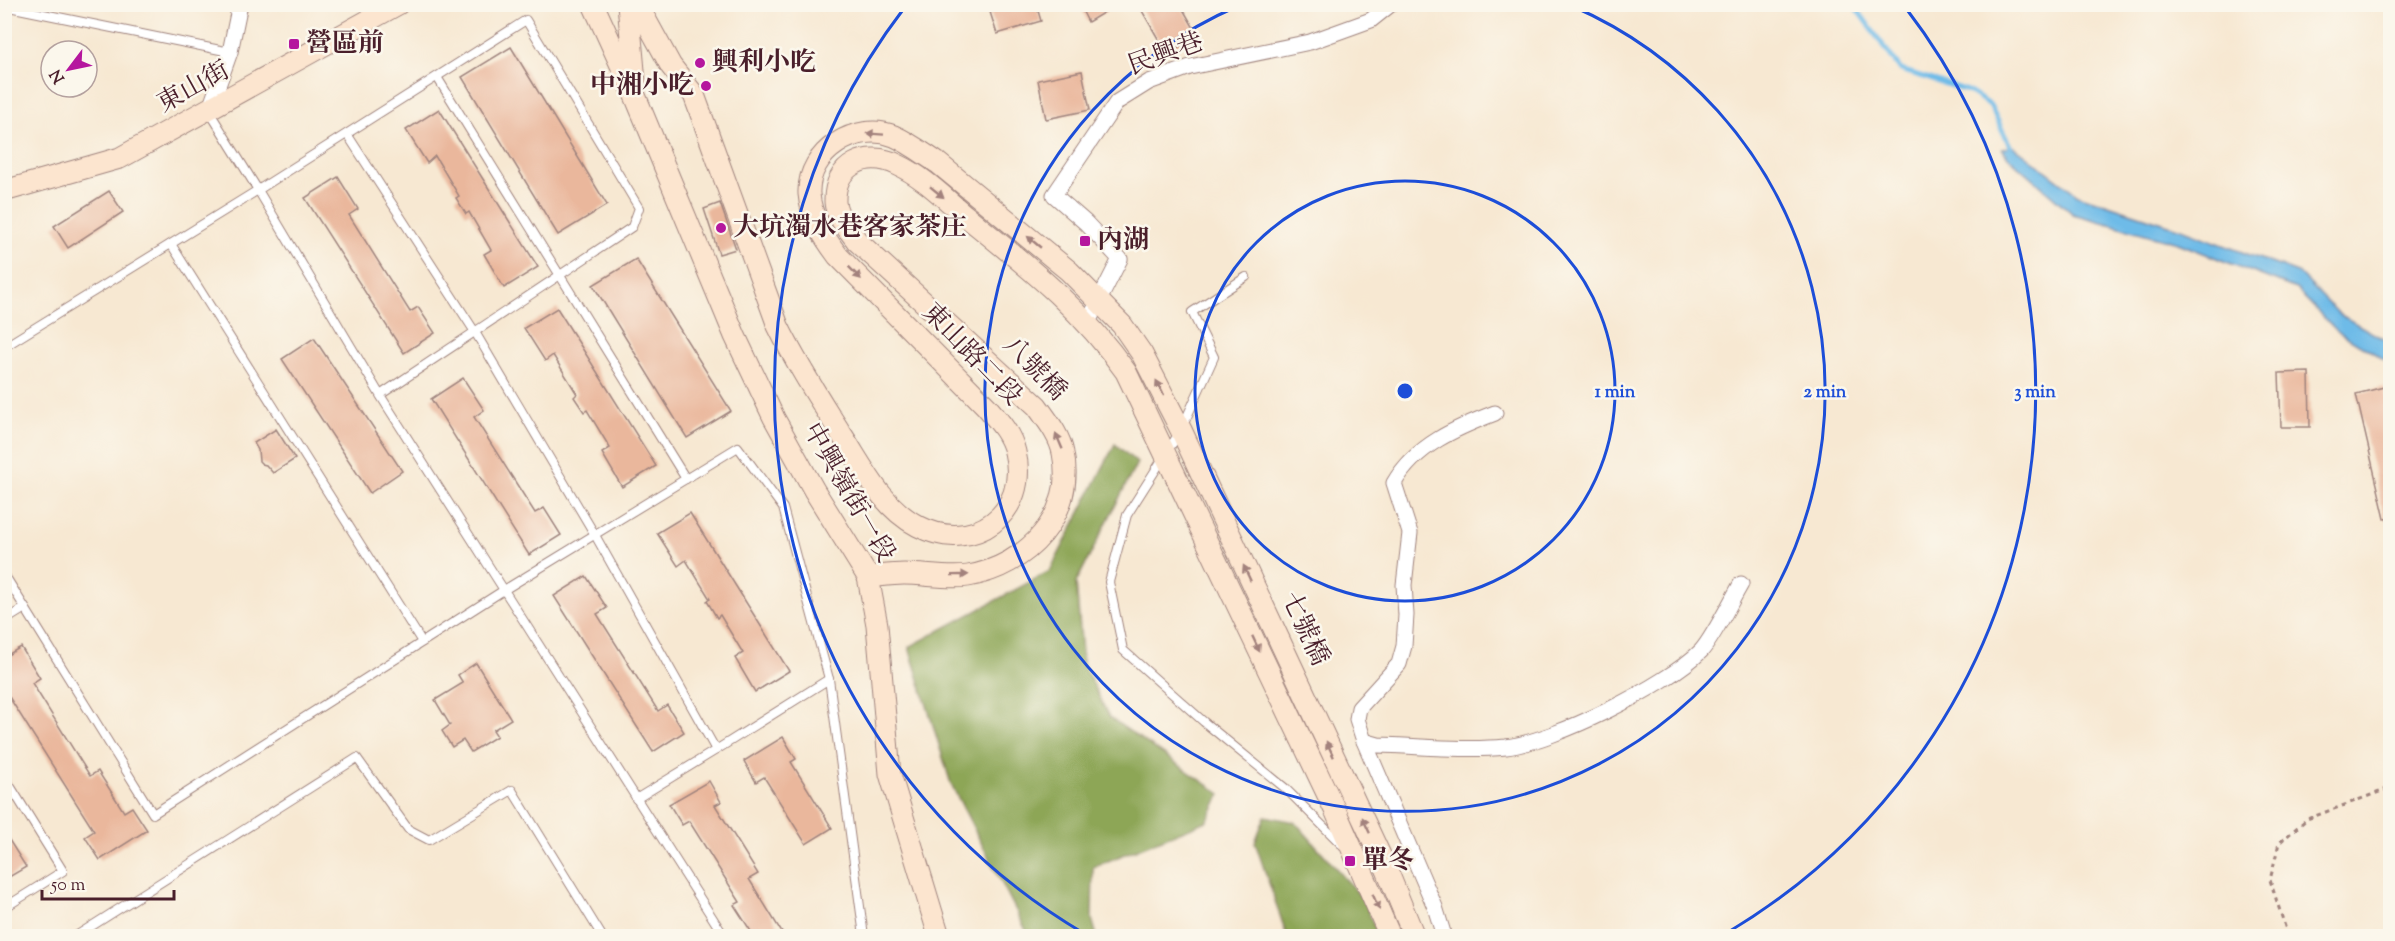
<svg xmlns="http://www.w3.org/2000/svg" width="2395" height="941" font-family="'Sorts Mill Goudy','Noto Serif TC',serif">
<rect width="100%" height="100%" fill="#fbf7ec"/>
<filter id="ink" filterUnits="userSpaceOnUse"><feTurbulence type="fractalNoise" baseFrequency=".0167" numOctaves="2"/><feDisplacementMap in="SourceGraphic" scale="12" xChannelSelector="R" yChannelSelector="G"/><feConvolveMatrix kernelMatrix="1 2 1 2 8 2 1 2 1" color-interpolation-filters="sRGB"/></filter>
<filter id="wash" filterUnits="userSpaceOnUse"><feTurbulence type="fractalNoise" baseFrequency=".008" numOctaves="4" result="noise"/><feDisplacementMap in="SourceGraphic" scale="24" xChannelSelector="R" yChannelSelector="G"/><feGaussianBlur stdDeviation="1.35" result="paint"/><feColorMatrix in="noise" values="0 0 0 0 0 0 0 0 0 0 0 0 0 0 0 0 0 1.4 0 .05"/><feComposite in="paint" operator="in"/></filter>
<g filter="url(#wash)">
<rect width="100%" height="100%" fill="#f7e8d2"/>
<g fill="#8da657" stroke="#6c6241" stroke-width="1.5">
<polygon points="1115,444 1137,463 1076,583 1083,664 1109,717 1221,794 1207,821 1093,867 1092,919 1097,936 1029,936 951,784 909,647 1050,571"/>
<polygon points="1265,816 1295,822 1365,901 1377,936 1287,936 1255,842"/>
</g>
<polygon fill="#6ebbe8" stroke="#5c6d8a" stroke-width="1.5" points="2015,147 2078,195 2184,230 2300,274 2339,314 2390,343 2390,363 2337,331 2296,289 2178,243 2073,214 2008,157 2002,148"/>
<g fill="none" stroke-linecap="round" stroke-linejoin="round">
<polyline stroke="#6ebbe8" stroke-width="5" points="1853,4 1901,70 1968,91 1990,105 2014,154"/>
</g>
<g id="blocks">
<g fill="#eab79c">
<polygon points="1017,4 1036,4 1041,21 997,34 990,12"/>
<polygon points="1079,4 1118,4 1088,22"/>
<polygon points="1138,4 1180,4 1198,35 1167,54"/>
<polygon points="511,47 607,205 558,235 462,77"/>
<polygon points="1082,71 1090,110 1046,119 1038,80"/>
<polygon points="439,109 538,267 504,288 484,254 491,250 469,212 466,214 456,198 459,196 435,156 427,163 406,130"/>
<polygon points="338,177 358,209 349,215 410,312 418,307 435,333 404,353 305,198"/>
<polygon points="109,191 123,212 68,248 54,226"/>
<polygon points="720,203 736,249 719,254 704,209"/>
<polygon points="636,259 731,411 687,438 593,285"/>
<polygon points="557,308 656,466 622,487 602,453 610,448 587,410 584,412 574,397 577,394 553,355 545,361 524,328"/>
<polygon points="314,338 402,471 370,493 282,359"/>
<polygon points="2309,372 2310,427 2281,427 2279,373"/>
<polygon points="463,378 484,410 474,417 535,513 544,508 561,535 529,555 431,399"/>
<polygon points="2384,387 2391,416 2391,518 2385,519 2356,394"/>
<polygon points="276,429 295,459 273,473 266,465 262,464 259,461 258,450 254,443"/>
<polygon points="690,513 789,671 755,692 735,658 743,653 720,615 717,618 707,601 710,599 686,560 678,566 657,533"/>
<polygon points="586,576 607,608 597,614 658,711 667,705 684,732 653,752 554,596"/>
<polygon points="21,647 40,678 32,683 90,776 98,771 124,812 132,807 147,830 100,860 85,837 94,831 4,689 4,657"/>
<polygon points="476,663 511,719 493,730 497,736 471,752 463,740 452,747 442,731 450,725 435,700 463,683 458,675"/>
<polygon points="783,737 796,759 791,762 832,828 806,844 764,777 756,782 744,761"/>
<polygon points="709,781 721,802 715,805 758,874 749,879 784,936 754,936 734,905 740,902 689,821 682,825 669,804"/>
<polygon points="4,832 26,867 4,880"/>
</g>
</g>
</g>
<g filter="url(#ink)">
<use href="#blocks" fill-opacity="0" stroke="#a0847e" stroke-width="1.5"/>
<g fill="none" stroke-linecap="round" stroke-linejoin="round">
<defs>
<g id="lane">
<polyline points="4,6 230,52"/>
<polyline points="437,77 686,479"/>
<polyline points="347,134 475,332 595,535 716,750 829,679"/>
<polyline points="171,244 422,642"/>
<polyline points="1246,277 1192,312 1214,357 1181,430 1127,515 1109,582 1123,650 1204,722 1285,788 1341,844"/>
<polyline points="4,347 258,190 209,111"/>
<polyline points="380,395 632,227 639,208 526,20 258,190 380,395 724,936"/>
<polyline points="4,574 153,814 504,590 738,447 783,508 829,679 864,936"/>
<polyline points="4,621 25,608"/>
<polyline points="4,776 63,871 4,908"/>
<polyline points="636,799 716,750"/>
<polyline points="76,936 357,758 408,829 429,840 512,790 602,936"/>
</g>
<g id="street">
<polyline points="209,111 230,52 240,4"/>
<polyline points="1088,322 1120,259 1086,223 1054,195 1117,102 1149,82 1190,67 1310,42 1371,20 1391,4"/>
<path d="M1364,741L1357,719L1359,708L1399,664L1404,646L1406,615L1404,585L1410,533L1394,483C1416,445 1456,428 1495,413"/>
<path d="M1444,936L1435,907L1364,741L1378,745C1420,746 1464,751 1506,747C1555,741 1666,686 1701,651C1713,638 1731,601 1741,584"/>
</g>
<g id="secondary">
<polyline points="593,4 636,98 735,336 774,418 814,490 868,577 877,625 890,774 939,936"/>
<polyline points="628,4 635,82"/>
<path d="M637,4L671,66L694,95L778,326C796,363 818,397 840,432C862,465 881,507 918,526C973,555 1030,513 1015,452C1011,434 998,420 986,406L838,256C824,237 811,218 809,194C807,151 857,121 894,136C910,143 924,154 938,163L1069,271L1122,325L1142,354L1181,430L1387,870L1414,936"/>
<polyline points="4,191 120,158 398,4"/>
<path d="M868,577C880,576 892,574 904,574C925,574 948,579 968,576C1027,566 1076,515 1063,453C1060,436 1047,420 1037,406L857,241C849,230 836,216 835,202C834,164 867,150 898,165C924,177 945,199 967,217C1027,266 1081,308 1126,372L1335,810L1390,936"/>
</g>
</defs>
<use href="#lane" stroke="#a0847e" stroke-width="10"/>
<use href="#street" stroke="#a0847e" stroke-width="17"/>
<use href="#secondary" stroke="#a0847e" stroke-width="23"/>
<polyline stroke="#a0847e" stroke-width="3" stroke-dasharray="4.5 4.5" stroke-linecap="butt" points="2288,936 2270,880 2279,843 2307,819 2390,788"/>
<use href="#lane" stroke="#fff" stroke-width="8"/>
<use href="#street" stroke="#fff" stroke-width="15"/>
<use href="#secondary" stroke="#fce5cf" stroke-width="21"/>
</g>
<defs><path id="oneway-solid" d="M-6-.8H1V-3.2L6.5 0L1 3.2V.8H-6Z" transform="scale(1.5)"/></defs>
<g fill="#a3827d">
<use href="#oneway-solid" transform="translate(875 134) rotate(-176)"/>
<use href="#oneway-solid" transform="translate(937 192) rotate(39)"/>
<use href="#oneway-solid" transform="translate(1034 242) rotate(-140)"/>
<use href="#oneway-solid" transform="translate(855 273) rotate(45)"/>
<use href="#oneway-solid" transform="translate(1160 388) rotate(-117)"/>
<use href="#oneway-solid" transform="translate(1059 441) rotate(-113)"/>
<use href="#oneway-solid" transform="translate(1247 573) rotate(-115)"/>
<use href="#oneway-solid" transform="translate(960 575) rotate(-1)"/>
<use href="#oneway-solid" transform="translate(1256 644) rotate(65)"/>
<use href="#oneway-solid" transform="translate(1330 749) rotate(-115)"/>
<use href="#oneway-solid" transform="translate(1366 825) rotate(-115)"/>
<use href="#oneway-solid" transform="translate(1376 902) rotate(67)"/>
</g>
</g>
<g fill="none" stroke="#1d4ed8" stroke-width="3">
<circle cx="1405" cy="391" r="210"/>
<path d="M1572 6A420 420 0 1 1 1238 6"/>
<path d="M1085 934A630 630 0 0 1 905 7M1905 7A630 630 0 0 1 1725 934"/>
</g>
<g fill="#b5179e" stroke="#fbf7ec" stroke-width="2">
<rect x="288" y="38" width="12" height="12" rx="3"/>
<circle cx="700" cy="63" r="6"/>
<circle cx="706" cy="86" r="6"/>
<circle cx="721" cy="228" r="6"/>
<rect x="1079" y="235" width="12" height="12" rx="3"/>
<rect x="1344" y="855" width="12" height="12" rx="3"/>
</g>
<g text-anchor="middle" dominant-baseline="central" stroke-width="5" stroke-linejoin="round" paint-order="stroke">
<g font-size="26" font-weight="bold" fill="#4a1f2b" stroke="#fbf7ec" text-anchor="start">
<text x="306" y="44">營區前</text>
<text x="712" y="63">興利小吃</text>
<text x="694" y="86" text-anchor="end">中湘小吃</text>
<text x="733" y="228">大坑濁水巷客家茶庄</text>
<text x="1097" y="241">內湖</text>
<text x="1362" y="861">單冬</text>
</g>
<g font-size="26" fill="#4a1f2b" stroke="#fbf7ec">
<text transform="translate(1166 55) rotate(-20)">民興巷</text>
<text transform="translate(194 88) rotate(-29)">東山街</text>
<text transform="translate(971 355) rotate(46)">東山路二段</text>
<text transform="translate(1034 369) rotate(46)">八號橋</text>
<text transform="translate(848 493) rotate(60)">中興嶺街一段</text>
<text transform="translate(1304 629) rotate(65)">七號橋</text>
</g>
</g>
<circle cx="1405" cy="391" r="9" fill="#1d4ed8" stroke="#fbf7ec" stroke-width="3"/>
<g font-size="18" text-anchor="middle" font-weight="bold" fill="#1d4ed8" stroke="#fbf7ec" stroke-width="5" stroke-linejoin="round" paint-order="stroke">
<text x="1615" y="397">1 min</text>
<text x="1825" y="397">2 min</text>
<text x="2035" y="397">3 min</text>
</g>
<rect width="2395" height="941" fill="none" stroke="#fbf7ec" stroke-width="24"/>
<g transform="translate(69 69) rotate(238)"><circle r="28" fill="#fbf7ec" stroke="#b4a19f" stroke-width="1.5"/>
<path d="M0-4.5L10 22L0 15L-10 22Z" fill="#b5179e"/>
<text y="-9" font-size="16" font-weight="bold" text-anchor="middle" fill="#4a1f2b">N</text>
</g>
<path d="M42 890v9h132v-9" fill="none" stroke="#4a1f2b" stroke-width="3"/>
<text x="51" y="890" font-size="18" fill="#4a1f2b" stroke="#fbf7ec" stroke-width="4.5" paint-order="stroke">50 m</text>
</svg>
